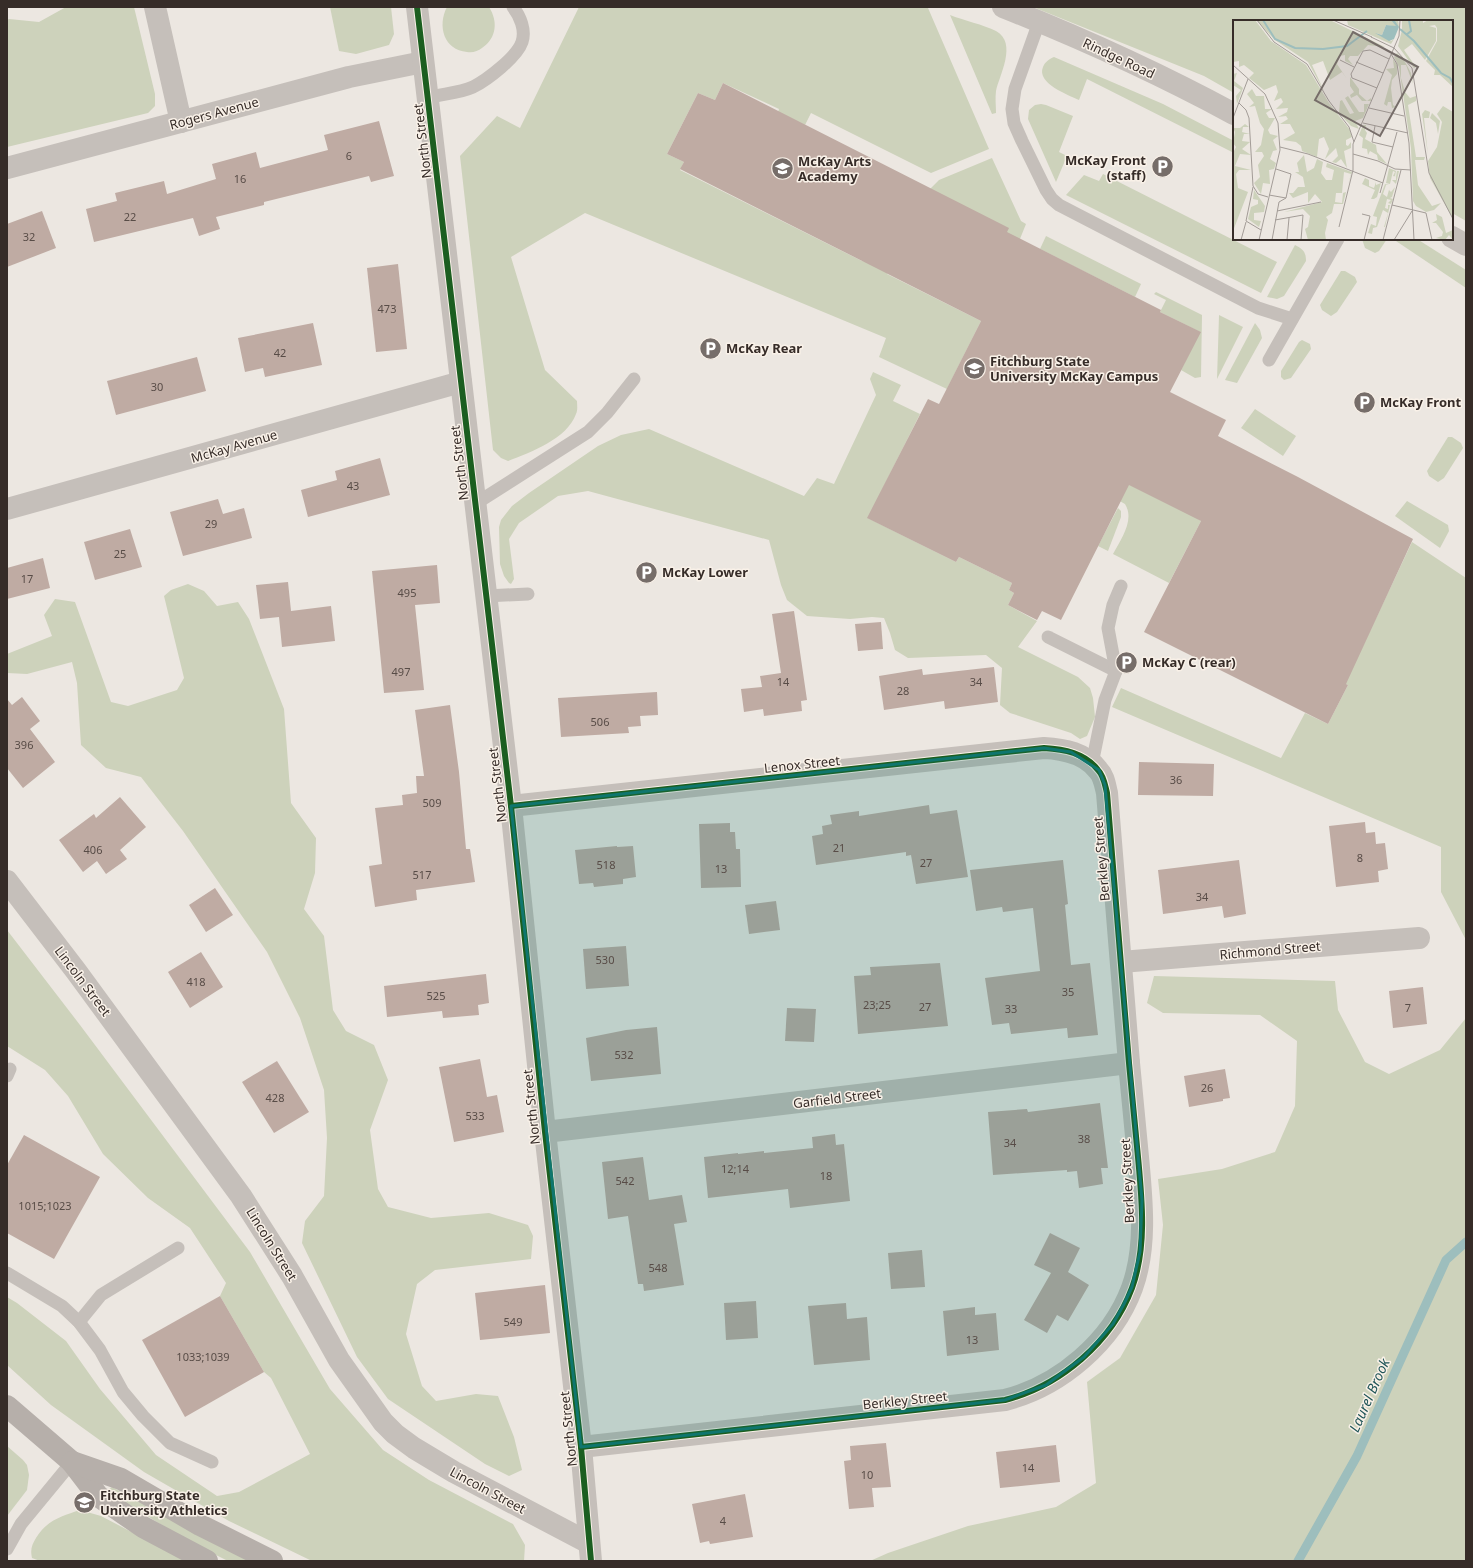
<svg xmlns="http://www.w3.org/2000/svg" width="1473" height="1568" font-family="'Noto Sans',sans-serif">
<rect width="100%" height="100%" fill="#ece7e1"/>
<g fill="#cdd2bb">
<polygon points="66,7 134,7 155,94 155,106 148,113 7,147 7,20 9,19 39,22"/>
<polygon points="330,7 391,7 394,34 389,45 356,54 339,51"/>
<path d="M447,7H489C498,21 497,38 482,48C478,51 473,53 467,52C444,50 437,26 447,7Z"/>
<path d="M579,7H925L928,8L989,149L931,173L811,113L805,125L778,112L779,109L723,83L715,100L698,93L667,154L684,162L680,170L862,261L892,266L887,274L981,321L947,389L879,357L886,338L585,213L511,257L545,370L577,401C577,405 578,410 576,414C567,439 531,452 508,461L501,458L493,450L460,156L497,116L520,128Z"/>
<polygon points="1033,7 1466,7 1466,221 1452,213 1452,21 1234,21 1234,93 1204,76"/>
<path d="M950,15C963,20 984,25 996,31C1018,43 999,76 996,91C995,98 996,106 996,113L992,114Z"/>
<path d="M1054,57L1163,104L1234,141V153L1087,79L1079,100C1068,95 1036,83 1043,67C1045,62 1049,59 1054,57Z"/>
<polygon points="1041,104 1046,105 1073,116 1059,152 1067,156 1056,182 1028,119 1029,110 1035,105"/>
<polygon points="992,158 1021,221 1026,224 1011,261 930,189 939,180"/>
<polygon points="1103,174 1277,262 1261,293 1066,195 1084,175 1099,181"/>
<polygon points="1046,236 1141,284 1135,297 1040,249"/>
<polygon points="1362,239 1387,239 1379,251 1375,253 1365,248"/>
<polygon points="1393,239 1417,239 1466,270 1466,288"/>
<path d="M1295,245C1303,249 1306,252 1306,261L1284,296L1277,299L1267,297Z"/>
<polygon points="1341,271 1345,271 1355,277 1357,282 1337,312 1331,316 1322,310 1320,305"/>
<polygon points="1156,292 1202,315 1201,377 1195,378 1181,370 1200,332 1160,312 1166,300 1154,294"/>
<polygon points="1219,315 1243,327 1217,379"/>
<polygon points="1255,323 1260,330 1262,338 1237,383 1225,380"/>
<polygon points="1302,340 1310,344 1311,349 1291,378 1284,380 1281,377 1281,371 1299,342"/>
<polygon points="873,372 901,385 893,401 920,414 868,518 956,562 959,557 1012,583 1009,590 1014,593 1008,605 1037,621 1018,647 1078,677 1090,688 1093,698 1095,717 1087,736 1080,739 1071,733 1010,713 1000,705 1002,668 986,655 908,658 895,650 890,633 884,618 872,617 850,619 807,616 787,600 781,585 769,540 588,491 558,496 519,523 509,539 514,579 511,584 509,583 504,576 500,564 499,527 501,520 512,506 529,493 598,446 621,435 649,429 804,496 817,478 834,484 876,395 870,379"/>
<polygon points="1255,409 1296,436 1283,456 1241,428"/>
<polygon points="1448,437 1452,437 1461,443 1463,448 1444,478 1438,482 1429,476 1427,471"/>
<path d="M1095,449L1201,521L1169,583L1113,554C1121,539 1135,520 1125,504L1080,479Z"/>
<polygon points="1407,501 1448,525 1449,531 1440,548 1395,516"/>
<polygon points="1118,508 1121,511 1121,517 1108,551 1098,546"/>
<polygon points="1412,542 1466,578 1466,940 1441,892 1441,847 1112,707 1121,688 1281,758 1305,713 1328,724 1348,685 1337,679 1353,667"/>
<polygon points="188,584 204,591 217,606 238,602 249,619 284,709 291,803 316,838 315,873 304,909 324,936 333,1010 346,1031 374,1045 388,1080 370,1130 378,1189 388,1207 431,1218 489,1213 528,1225 533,1236 531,1259 435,1270 417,1284 406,1334 422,1386 436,1401 476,1394 498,1396 514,1437 522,1470 509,1476 485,1464 388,1399 357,1357 302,1243 305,1221 324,1196 327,1138 324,1090 300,1018 267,952 183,831 141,777 106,768 81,745 77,683 72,662 27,674 7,673 7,654 52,636 44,615 55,599 75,602 111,702 128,706 177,690 184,678 164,596 171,590"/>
<polygon points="7,930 80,1025 250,1252 330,1389 383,1450 429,1480 513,1524 525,1545 524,1561 312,1561 229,1521 144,1472 51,1405 7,1365 7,1297 17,1303 66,1341 100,1389 156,1455 217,1496 239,1492 310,1454 271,1378 264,1372 220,1296 226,1283 190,1228 148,1198 103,1154 68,1096 45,1070 7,1046"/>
<polygon points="1154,976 1335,981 1338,1010 1365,1062 1389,1074 1440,1050 1466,1018 1466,1561 870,1561 888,1553 968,1526 1056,1507 1096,1483 1087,1382 1120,1358 1156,1295 1163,1225 1158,1179 1222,1169 1275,1152 1295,1106 1297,1041 1260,1015 1163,1013 1147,1003"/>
<polygon points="7,1446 23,1460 27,1465 29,1475 27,1490 7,1516"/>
<polygon points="112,1487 249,1561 228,1561 186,1540 110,1493 109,1489"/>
<path d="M80,1510L101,1516L187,1561H40L32,1558C30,1549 32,1545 36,1538C47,1520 62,1516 80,1510Z"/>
</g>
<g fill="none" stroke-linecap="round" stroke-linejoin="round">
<polyline stroke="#9dbebd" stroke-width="9" points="1298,1561 1357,1456 1446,1260 1466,1242"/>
</g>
<g fill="#bfaba3">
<polygon points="723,83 1009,228 1007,232 1161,310 1160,312 1201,332 1170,392 1226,420 1218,436 1298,477 1413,539 1346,684 1348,685 1328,724 1144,632 1201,521 1129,485 1061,620 1042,611 1037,620 1008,605 1014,593 1009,590 1012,583 959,557 956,562 867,518 928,399 939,404 981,321 680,169 684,162 667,154 698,93 715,100"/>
<polygon points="379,121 394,176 371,182 369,176 264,202 264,205 216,217 220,229 199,236 193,218 94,242 86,209 117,201 115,193 164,181 167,194 216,179 212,164 256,152 260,168 328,150 324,135"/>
<polygon points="42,211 56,248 7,267 7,224"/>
<polygon points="398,264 407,349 376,352 367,268"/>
<polygon points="313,323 322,365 265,377 263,368 245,372 238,338"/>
<polygon points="197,357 206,391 116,415 107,381"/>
<polygon points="380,458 390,495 308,517 301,490 337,480 335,471"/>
<polygon points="218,499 223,514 244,508 252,538 183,556 170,512"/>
<polygon points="130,529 142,567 95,580 84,542"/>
<polygon points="43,558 50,588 7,599 7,568"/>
<polygon points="437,565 440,603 415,605 424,690 384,693 372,571"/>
<polygon points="288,582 291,611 331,606 335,641 282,647 279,617 260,619 256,585"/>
<polygon points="794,611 807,700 801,701 802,711 764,716 763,709 744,712 741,689 762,687 760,676 781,673 772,614"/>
<polygon points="881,622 883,649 858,651 855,624"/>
<polygon points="994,667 998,702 945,709 944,701 884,710 879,676 922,669 923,675"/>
<polygon points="657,692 658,715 640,716 641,726 628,727 629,733 561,737 558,698"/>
<polygon points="22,697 40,721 30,729 55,762 23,788 7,768 7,699 12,705"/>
<polygon points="450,705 459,772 466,849 470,849 475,882 416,890 417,900 375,907 369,866 382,864 375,808 403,805 402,795 417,793 416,776 424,776 415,710"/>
<polygon points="1139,762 1214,764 1213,796 1138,795"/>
<polygon points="120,797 146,827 120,850 127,859 106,874 97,861 83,872 59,840 94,814 96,818"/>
<polygon points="929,805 930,814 957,810 968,877 916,884 911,855 906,856 906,852 816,865 812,836 823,834 822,826 832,824 830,815 859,811 859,816"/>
<polygon points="1365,822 1366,833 1375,832 1376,844 1385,843 1388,869 1378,871 1379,882 1336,887 1329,826"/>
<polygon points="730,823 730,832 735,832 736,849 740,849 741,887 701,888 699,824"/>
<polygon points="617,846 617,847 633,846 636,877 623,879 623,884 594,887 593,883 579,884 575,850"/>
<polygon points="1063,860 1068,904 1065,905 1071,965 1090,963 1098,1035 1068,1038 1067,1028 1011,1034 1009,1023 992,1025 985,978 1040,971 1033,908 1003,912 1002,907 976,911 970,870"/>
<polygon points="1239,860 1246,914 1224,918 1222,906 1163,914 1158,870"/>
<polygon points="215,888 233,915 206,932 189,905"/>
<polygon points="776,901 780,930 749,934 745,905"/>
<polygon points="626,946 629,986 586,989 583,949"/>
<polygon points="201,952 223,987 190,1008 168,972"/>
<polygon points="940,963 948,1026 858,1034 854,976 871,975 870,967"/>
<polygon points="486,974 489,1003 478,1005 479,1015 443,1018 442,1011 387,1017 384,986"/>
<polygon points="1423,987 1427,1024 1393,1028 1389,991"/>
<polygon points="787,1008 816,1009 814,1042 785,1041"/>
<polygon points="657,1027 661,1074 591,1081 586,1038 626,1030"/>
<polygon points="480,1059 487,1097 497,1095 504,1132 454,1142 439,1067"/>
<polygon points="277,1061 309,1112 274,1133 242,1082"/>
<polygon points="1225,1069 1230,1098 1223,1099 1223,1101 1189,1107 1184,1076"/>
<polygon points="1100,1103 1108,1168 1101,1168 1103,1184 1079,1188 1077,1171 1067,1172 1067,1170 993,1175 988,1112 1027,1109 1028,1112"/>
<polygon points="835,1134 836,1145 844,1144 850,1201 790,1208 788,1189 708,1198 704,1157 738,1153 738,1154 764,1151 764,1153 813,1148 812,1137"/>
<polygon points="24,1135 100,1177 54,1259 7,1233 7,1165"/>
<polygon points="643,1157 649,1200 682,1195 687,1222 674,1224 684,1285 644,1291 643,1284 638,1284 628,1216 608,1219 602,1162"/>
<polygon points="1050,1233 1080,1248 1068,1272 1089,1285 1068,1321 1057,1315 1047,1333 1024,1320 1051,1273 1034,1265"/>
<polygon points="922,1250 925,1287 891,1289 888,1253"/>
<polygon points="545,1285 550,1333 480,1340 475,1293"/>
<polygon points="220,1296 264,1372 185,1417 142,1340"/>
<polygon points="756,1301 758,1338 726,1340 724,1303"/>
<polygon points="846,1303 847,1319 867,1317 870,1360 814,1365 808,1306"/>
<polygon points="975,1307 975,1315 996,1313 999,1350 947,1356 943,1311"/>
<polygon points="886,1443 891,1487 872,1488 874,1507 849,1509 844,1461 851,1460 850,1446"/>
<polygon points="1056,1445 1060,1482 1000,1488 996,1452"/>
<polygon points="745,1494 753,1537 710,1544 709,1541 700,1543 692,1504"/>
</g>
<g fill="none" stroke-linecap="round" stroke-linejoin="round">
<g stroke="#c5bfba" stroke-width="13">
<polyline points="1039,22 1015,89 1012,109 1014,123 1022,141 1046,190 1052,199 1059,205 1258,308 1292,319"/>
<path d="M428,98C442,94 459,93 473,87C487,80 517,57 522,42C526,30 520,16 513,7"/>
<polyline points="1269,360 1338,239"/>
<polyline points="475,504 588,432 607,413 634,379"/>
<polyline points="486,596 528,594"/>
<polyline points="1048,637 1116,671"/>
<polyline points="1092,764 1105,700 1116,671 1108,628 1113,605 1121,586"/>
<polyline points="7,1076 10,1069"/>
<polyline points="7,1273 62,1306 79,1322 100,1350 123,1392 143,1416 170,1443 212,1462"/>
<polyline points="79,1322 101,1295 178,1248"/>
<polyline points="7,1549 21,1524 72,1462"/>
</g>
<g stroke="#c5bfba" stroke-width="22">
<polyline points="155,7 181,122"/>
<path d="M1003,7C1081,38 1160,74 1234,114"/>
<polyline points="7,168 349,77 423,62"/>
<polyline points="1452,237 1466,245"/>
<polyline points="7,509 461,382"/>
<path d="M511,806L1044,748C1064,749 1085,753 1098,770C1104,776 1105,785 1107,793C1114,883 1121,973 1129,1063C1132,1094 1135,1126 1138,1157C1142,1200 1147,1247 1132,1288C1112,1342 1060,1386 1005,1400L581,1447"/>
<polyline points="7,881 76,971 241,1196 292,1276 339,1360 383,1422 395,1434 414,1448 454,1472 589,1543"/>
<polyline points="1121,962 1419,938"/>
<polyline points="545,1132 1129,1063"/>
</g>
<polyline stroke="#c5bfba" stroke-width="22" points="417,7 511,806 545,1132 581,1447 591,1561"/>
<g stroke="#b6afaa" stroke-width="22">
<polyline points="7,1406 72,1462 98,1496 143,1527 207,1561"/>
<polyline points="72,1462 121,1479 200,1525 272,1561"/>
</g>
<defs>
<g id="cycleway">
<polyline points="417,7 511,806 545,1132 581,1447 591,1561"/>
<path d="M511,806L1044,748C1064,749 1085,753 1098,770C1104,776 1105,785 1107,793C1114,883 1121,973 1129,1063C1132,1094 1135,1126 1138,1157C1142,1200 1147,1247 1132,1288C1112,1342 1060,1386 1005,1400L581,1447"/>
</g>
</defs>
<use href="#cycleway" stroke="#f9f1e8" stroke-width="8"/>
<use href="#cycleway" stroke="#1b5e20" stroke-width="6"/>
</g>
<path fill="#0f766e" fill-opacity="0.2" stroke="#0f766e" stroke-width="3" stroke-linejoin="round" d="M1044,748L1071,752L1099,770L1105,785L1142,1200L1140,1252L1132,1287L1124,1304L1113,1324L1084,1357L1046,1385L1005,1400L581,1447L511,806Z"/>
<defs>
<symbol id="parking-disc" viewBox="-11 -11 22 22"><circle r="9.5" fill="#766d69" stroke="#f9f1e8"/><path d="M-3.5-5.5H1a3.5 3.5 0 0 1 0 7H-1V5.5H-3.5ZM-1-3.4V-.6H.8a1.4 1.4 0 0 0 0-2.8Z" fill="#fff"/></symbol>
<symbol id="school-disc" viewBox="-11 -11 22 22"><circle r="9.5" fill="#766d69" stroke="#f9f1e8"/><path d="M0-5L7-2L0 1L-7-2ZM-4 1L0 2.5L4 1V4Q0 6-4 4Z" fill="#fff"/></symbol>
</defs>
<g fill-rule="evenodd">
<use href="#parking-disc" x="1150" y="154" width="25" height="25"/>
<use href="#school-disc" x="770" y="156" width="25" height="25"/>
<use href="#parking-disc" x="698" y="336" width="25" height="25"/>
<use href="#school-disc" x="962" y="356" width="25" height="25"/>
<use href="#parking-disc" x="1352" y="390" width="25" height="25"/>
<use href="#parking-disc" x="634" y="560" width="25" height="25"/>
<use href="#parking-disc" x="1114" y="650" width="25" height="25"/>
<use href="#school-disc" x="72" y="1490" width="25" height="25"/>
</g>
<g text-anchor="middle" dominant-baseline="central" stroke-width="3" stroke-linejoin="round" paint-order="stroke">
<g font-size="11" fill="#584c47">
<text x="349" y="155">6</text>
<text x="240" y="178">16</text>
<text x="130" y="216">22</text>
<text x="29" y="236">32</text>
<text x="387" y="308">473</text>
<text x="280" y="352">42</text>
<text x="157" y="386">30</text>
<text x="353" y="485">43</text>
<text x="211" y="523">29</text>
<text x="120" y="553">25</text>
<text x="27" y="578">17</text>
<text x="407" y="592">495</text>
<text x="401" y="671">497</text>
<text x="783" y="681">14</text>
<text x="976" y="681">34</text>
<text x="903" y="690">28</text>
<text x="600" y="721">506</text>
<text x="24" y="744">396</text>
<text x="1176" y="779">36</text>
<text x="432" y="802">509</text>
<text x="839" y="847">21</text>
<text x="93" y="849">406</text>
<text x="1360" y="857">8</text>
<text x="926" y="862">27</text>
<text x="606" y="864">518</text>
<text x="721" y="868">13</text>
<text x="422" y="874">517</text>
<text x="1202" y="896">34</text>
<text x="605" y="959">530</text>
<text x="196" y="981">418</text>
<text x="1068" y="991">35</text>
<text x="436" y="995">525</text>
<text x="877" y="1004">23;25</text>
<text x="925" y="1006">27</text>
<text x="1408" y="1007">7</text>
<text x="1011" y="1008">33</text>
<text x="624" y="1054">532</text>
<text x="1207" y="1087">26</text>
<text x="275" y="1097">428</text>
<text x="475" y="1115">533</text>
<text x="1084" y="1138">38</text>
<text x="1010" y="1142">34</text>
<text x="735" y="1168">12;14</text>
<text x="826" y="1175">18</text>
<text x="625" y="1180">542</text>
<text x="45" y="1205">1015;1023</text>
<text x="658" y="1267">548</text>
<text x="513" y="1321">549</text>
<text x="972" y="1339">13</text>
<text x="203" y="1356">1033;1039</text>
<text x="1028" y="1467">14</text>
<text x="867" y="1474">10</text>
<text x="723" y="1520">4</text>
</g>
<g font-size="13" fill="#362c28" stroke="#f9f1e8">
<text transform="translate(1119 58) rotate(25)">Rindge Road</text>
<text transform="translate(214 113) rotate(-15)">Rogers Avenue</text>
<text transform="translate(422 141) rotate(-97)">North Street</text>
<text transform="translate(234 446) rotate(-16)">McKay Avenue</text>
<text transform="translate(459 463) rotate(-97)">North Street</text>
<text transform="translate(802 764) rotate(-6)">Lenox Street</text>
<text transform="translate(497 785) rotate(-97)">North Street</text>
<text transform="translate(1101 859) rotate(-95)">Berkley Street</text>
<text transform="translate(1270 950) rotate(-5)">Richmond Street</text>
<text transform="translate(83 981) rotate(53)">Lincoln Street</text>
<text transform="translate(837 1098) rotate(-7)">Garfield Street</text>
<text transform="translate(531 1107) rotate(-96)">North Street</text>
<text transform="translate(1127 1181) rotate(-93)">Berkley Street</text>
<text transform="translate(272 1244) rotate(58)">Lincoln Street</text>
<text transform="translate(905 1400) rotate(-6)">Berkley Street</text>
<text transform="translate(568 1429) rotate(-96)">North Street</text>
<text transform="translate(488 1490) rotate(28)">Lincoln Street</text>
</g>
<g font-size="13" font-weight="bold" fill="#362c28" stroke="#f9f1e8" text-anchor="start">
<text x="1146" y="160" text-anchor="end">McKay Front<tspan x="1146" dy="15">(staff)</tspan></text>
<text x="798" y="161">McKay Arts<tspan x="798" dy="15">Academy</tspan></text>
<text x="726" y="348">McKay Rear</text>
<text x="990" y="361">Fitchburg State<tspan x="990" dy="15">University McKay Campus</tspan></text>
<text x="1380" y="402">McKay Front</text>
<text x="662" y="572">McKay Lower</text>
<text x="1142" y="662">McKay C (rear)</text>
<text x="100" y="1495">Fitchburg State<tspan x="100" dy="15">University Athletics</tspan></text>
</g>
<g font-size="14" font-style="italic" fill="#1e5457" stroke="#f9f1e8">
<text transform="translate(1369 1395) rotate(-66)">Laurel Brook</text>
</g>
</g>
<g transform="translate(1233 20)">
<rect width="220" height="220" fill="#ece7e1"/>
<path d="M0,0H22L38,21L73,45L96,83L117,110L119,117L113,120V125L115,126L118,122V128L111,131L114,148L108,139L103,143L99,142L105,136L103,128L92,139L96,129L91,117L86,119L84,137L69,131L68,126L63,122L50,120L62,113L57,104H47L55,99L53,96L45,97L54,92L55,88L43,89L50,82L48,78L41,81L45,72L43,65L31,70L16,58L21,53L11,45L6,47V41L0,42ZM23,0H97L152,27L135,25L125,36H117L115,39L120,45L112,41V35L107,36L104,44L114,59L109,52L97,60L90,41L79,45L92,73L75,42L42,20ZM114,0H165L166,7L153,5L149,15L143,13L158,21L161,19L158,24L115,5ZM169,0H190V3L195,0H220V67L207,55H201L202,50L193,41L204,21V8L202,5L196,6L203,8V21L192,40L179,24L171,30L183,47L181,48L165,26L169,10ZM164,33L171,40L178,53L180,64L173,45H168V58L172,72L177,78L183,76V81L175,85L183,137H192L191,140H182L185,165L199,186L208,183L201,190L193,192L183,186L180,181L178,128L166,47L161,37ZM160,39L164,45V54L159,60L158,68L160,85L163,87L159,88L158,82H155L154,86L151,84L159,55L153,49L161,48ZM4,53L1,61L10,68L4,84L3,76L8,70L0,65V54ZM117,57L126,69V74L134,81L138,78V81H129L124,75L118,78L117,75L121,72L117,66ZM19,69L23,76H31L32,89H39L33,93L36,98H42L35,110L37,114L45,116L40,120L44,130L40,131L37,139L43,143L41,149L36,150L37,164L30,163L28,174L21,163L27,157L25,145L31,136L29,132H22L28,125L31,109L27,103L22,86L16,87L21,83L14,74ZM115,76L126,92H131V84H136L130,98L122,101L126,109L118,106L106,93L107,81L109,80L117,94L121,93L112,78ZM210,86L220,92V199L197,158L195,141L204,127L209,102L204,94ZM192,90L197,92L196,98H191L195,135L189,94ZM199,93L207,101L205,114L203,103L197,98ZM12,104L16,107H10L9,112L17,114H11L9,121L17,122L9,129L18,135L7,134L2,146L18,150H6L3,154L5,168L15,172L0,211V133L3,127L0,123L2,112L0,108H7ZM130,105H133L132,110L134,113L132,119L143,125L144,132L154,144L145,140L144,135L137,131L135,135L134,129L129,128L130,118L126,115ZM71,135L74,152L81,148L84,139L90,142L88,153L93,160H99L101,150L93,147L94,143L119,152L115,165L118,154L111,152L109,173H103L102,182L109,183L110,173L113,172L110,184H101L99,193L93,197L95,200L92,213L93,220H75L72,209L75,207L77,196L70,189L51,192L89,182L82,174L75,183V172L60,178L56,173H60L65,167H72L70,157L62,152H66L64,143ZM156,148L163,151L162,156H161L163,157L164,151H166L163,164L159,160H163V157L160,156L162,152L160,151L157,164L153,163ZM132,158L136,160V166L141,168L143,162V165L148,163L144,177L141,179H138L142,170L129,164ZM152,164L156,165H153L150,174L154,177L157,166L156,170L158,172L162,167L159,177L157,178L160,179L158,184L155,183L158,180L154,179L152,188L155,189V185H157L152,207H146H151L155,193L150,190L144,207L140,208L139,214L135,213L138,204L143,206L144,197L140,196ZM21,170L32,186L31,192L21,193V200L28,201L26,207L15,199L18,187L25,184V180L20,179ZM203,194L209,197L213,213L220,210V220L216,215L212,220L203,218L209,216L210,212L203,203H199L204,200Z" fill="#cdd2bb"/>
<path d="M158,0L162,1L166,7L161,19L156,21L142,13L149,15L153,5L163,6Z" fill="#9dbebd"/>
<path fill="none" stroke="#9dbebd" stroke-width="2" d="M30,0L42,19L62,28L90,29L114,26L134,11M167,9L181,21L208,53L217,58L220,63M173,15L178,11L176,0"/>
<path fill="none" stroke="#a39c97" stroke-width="1" d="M24,0L41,22L74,44L96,81L116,107L121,122M100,0L139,17M138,17L161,28L179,48L196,153L220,199M158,34L164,44L176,123L181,220M107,40L121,47M123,42L150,53M0,45L32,74L45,103L47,130L26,220M144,68L119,58L118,54L130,31L137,30L156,39M6,83L13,90L16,98L20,166L25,174L35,177M136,88L171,96M0,98L15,59M130,103L175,113M142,106L139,122L160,127M47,127L75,134L150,163M120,134L145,141L162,149L178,150M20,167L13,201L28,210M147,173L164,112M36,175L53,178L58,154L43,149M159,185L193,193L199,220M44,191L88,182M129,194L137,196L131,220M42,200L70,195L68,220M106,207L120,150V124L166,16L167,0M8,220L13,202M39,220L46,182L53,178M54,220L56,198M150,220L168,150M161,220L179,191"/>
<path fill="#766d69" fill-opacity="0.15" stroke="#766d69" stroke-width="2" d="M120,12L185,47L147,116L82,80Z"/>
<rect width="220" height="220" fill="none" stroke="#362c28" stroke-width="2"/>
</g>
<rect width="1473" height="1568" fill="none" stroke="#362c28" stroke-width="16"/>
</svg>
